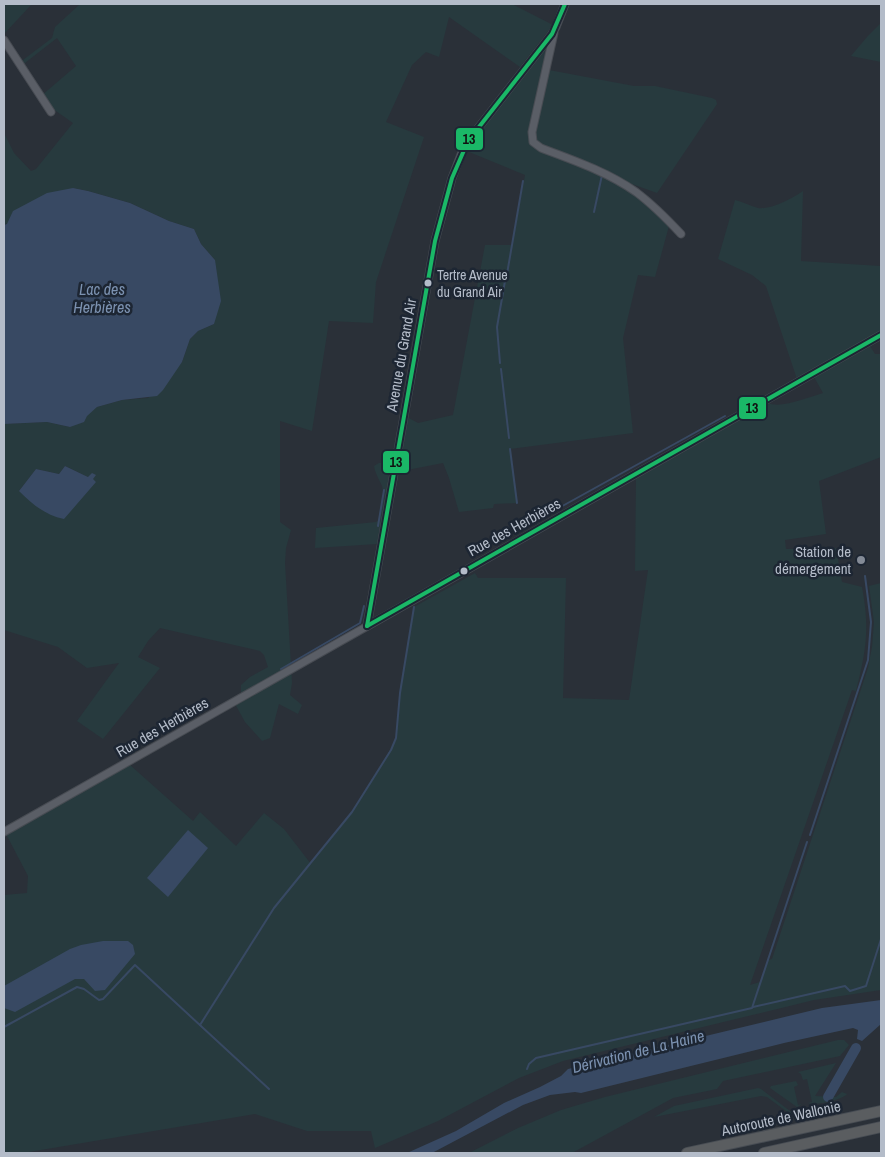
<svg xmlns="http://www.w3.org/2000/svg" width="885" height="1157" font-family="'Archivo Narrow',sans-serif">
<rect width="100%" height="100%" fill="#2a3038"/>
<g fill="#273a3e" fill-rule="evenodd">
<polygon points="4,4 32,4 4,34"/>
<path d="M78,4H512L553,25L520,67L449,17L439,57L426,52L412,65L386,122L424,137L376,282L373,323L329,321L312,431L280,421V522L291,530L286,548L285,563L292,683L290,695L302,705L298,714L279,704L270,738L262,741L245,722L234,702L241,697V685L250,677L268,667L264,655L260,651L160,628L148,641L138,657L160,668L103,739L77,721L119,663L87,668L58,647L4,630V424L47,422L70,427L97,407L122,400L148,398L182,362L190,339L198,331L214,324L215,260L201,244L194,229L169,221L130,203L88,191L73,188L4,225V133L14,153L31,171L36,169L73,123L46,104L41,96L76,66L57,38L21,66L19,63L52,38L55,27L79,5ZM65,466L88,477L96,482L19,491L36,469L59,474Z"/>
<polygon points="881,23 881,62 851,56 867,37"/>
<polygon points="543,49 548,52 531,143 602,175 637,195 669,226 655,277 638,275 623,338 633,433 510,449 517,503 494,504 493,508 459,512 449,478 443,463 397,472 407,417 418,423 453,415 485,245 512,245 525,175 469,152 467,150"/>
<polygon points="549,70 634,86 655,86 712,98 716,100 717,104 657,193 618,179 537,144 534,134"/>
<path d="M803,191L801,261L881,266V331L797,379L766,286L752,275L718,259L735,200C743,202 751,206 758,208C771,210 793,198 803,191Z"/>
<path d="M870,346L875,354H881V457L819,481L826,534L785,540L786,549L836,548L842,582L862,587C870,629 866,651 856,691L852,690L750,985L760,982L768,960L772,959L868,668L872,647L874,622L869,586L881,583V990L814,1000L563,1061L519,1078L438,1121L375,1148L371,1131H307L255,1114L23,1153H4V895L27,893L28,876L6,834L130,765L193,821L200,812L236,846L264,813L284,829L311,864L352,812L395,742L396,737L400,693L414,607L475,573L478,578H566L563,698L629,700L648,570L635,571L636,479L768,403C781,409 809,397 823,393L814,377Z"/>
<path d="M387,462L392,463L377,544L315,548L316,528L376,522L379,520C381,509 385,497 382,486C379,479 375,473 374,466L379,463Z"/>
<polygon points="838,1040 844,1040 849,1045 840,1056 723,1081 717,1089 673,1098 572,1153 469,1153 518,1128 561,1110 605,1097"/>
<path d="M836,1063L815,1096L836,1097L842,1092L847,1094C842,1100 815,1106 808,1103L812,1102L807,1079L803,1080L801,1074L798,1072Z"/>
<polygon points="796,1081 798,1085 794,1087 798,1105 802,1104 797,1107 770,1088 771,1086"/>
<polygon points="758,1088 761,1089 790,1111 794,1113 805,1111 790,1114 767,1097 761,1096 654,1117 674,1106"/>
</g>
<g fill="#384963">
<polygon points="73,188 88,191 130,203 169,221 194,229 201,244 215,260 221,301 214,324 198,331 190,339 182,362 163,390 157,396 122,400 97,407 87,416 84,422 70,427 47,422 4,424 4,225 7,224 13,211 47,193"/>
<path d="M65,466L88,477L92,473L96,475L93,479L96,482L64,519C45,515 32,504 19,491L36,469L59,474Z"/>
<polygon points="188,830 208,848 168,897 147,878"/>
<polygon points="103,941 128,941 133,945 135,954 105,990 95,991 84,979 75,979 15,1012 4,1008 4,986 70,949 81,945"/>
<polygon points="881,1000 881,1024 862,1041 857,1039 858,1030 853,1028 784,1043 581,1093 575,1092 550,1095 523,1105 432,1153 407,1153 456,1131 504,1103 540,1087 561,1076 568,1069 822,1008"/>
</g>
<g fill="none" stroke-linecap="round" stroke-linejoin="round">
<g stroke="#384963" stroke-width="2">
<polyline points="594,212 602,175"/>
<polyline points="507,274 523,181"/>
<polyline points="500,363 497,327 505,281"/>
<polyline points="501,369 509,438"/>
<polyline points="510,449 517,503"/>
<polyline points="557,509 725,416"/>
<polyline points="378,526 384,490"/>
<polyline points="281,669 360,623 364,606"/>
<polyline points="810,835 868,660 871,622 865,576"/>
<polyline points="753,1007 845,986 850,991 866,986 881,939"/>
<polyline points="200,1025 274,908 352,812 391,750 396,738 400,693 414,607"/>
<polyline points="4,1027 77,987 84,989 99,1000 103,999 135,965 269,1089"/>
<polyline points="527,1069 529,1064 536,1058 752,1008 807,842"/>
</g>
<polyline stroke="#384963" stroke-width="10" points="828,1097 856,1048"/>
<defs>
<g id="minor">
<path d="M554,33L532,132L533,142L541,148C573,160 608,172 636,192C652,204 667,219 681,234"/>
<polyline points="4,40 51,112"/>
<polyline points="367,626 435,241 452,178 462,152 468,141 552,34 556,27 565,4"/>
<polyline points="4,832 881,335"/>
</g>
<g id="highway">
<polyline points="687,1153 881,1111"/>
<polyline points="764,1153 881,1127"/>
</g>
</defs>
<use href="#minor" stroke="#484c53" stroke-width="9"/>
<use href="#highway" stroke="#474c53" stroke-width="12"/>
<use href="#minor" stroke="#5a5e66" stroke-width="7"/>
<use href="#highway" stroke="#5a5d60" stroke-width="10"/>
<defs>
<g id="bus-1">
<polyline points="367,626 435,241 452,178 468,141 552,34 565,4"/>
<polyline points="367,626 881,335"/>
</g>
</defs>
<use href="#bus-1" stroke="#1d2633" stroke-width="8"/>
<use href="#bus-1" stroke="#1ab867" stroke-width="4"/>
</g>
<g fill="#b4bcc9" stroke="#1d2633" stroke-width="2">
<circle cx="428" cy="283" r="4.5"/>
<circle cx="464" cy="571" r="4.5"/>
</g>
<circle fill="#848b96" stroke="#1d2633" stroke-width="2" cx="861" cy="560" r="5"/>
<g text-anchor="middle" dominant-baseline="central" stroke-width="5" stroke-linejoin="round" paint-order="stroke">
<g font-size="14" fill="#b4bcc9" stroke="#1d2633" text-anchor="start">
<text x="437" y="275">Tertre Avenue<tspan x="437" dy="17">du Grand Air</tspan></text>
</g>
<g font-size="15" fill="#b4bcc9" stroke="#1d2633">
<text transform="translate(401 355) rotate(-80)">Avenue du Grand Air</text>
<text transform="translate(514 527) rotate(-29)">Rue des Herbières</text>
<text transform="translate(162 727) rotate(-30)">Rue des Herbières</text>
<text transform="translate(781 1118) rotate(-12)">Autoroute de Wallonie</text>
</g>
<g font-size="15" fill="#b4bcc9" stroke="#1d2633" text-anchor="end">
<text x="851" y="551">Station de<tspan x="851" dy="17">démergement</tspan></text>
</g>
<g font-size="16" font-style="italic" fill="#7c92b1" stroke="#1d2633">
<text x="102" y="289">Lac des<tspan x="102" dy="18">Herbières</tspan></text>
<text transform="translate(638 1051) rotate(-14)">Dérivation de La Haine</text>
</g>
</g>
<g stroke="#1d2633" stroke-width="2">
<rect x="455" y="127" width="29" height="24" rx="5" fill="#1ab867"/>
<rect x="738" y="396" width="29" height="24" rx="5" fill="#1ab867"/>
<rect x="382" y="450" width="28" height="24" rx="5" fill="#1ab867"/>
</g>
<g font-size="14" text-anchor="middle" font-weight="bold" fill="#111">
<text x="469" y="144">13</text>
<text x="752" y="413">13</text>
<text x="396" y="467">13</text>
</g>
<rect width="885" height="1157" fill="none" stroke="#b4bcc9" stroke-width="10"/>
</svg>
